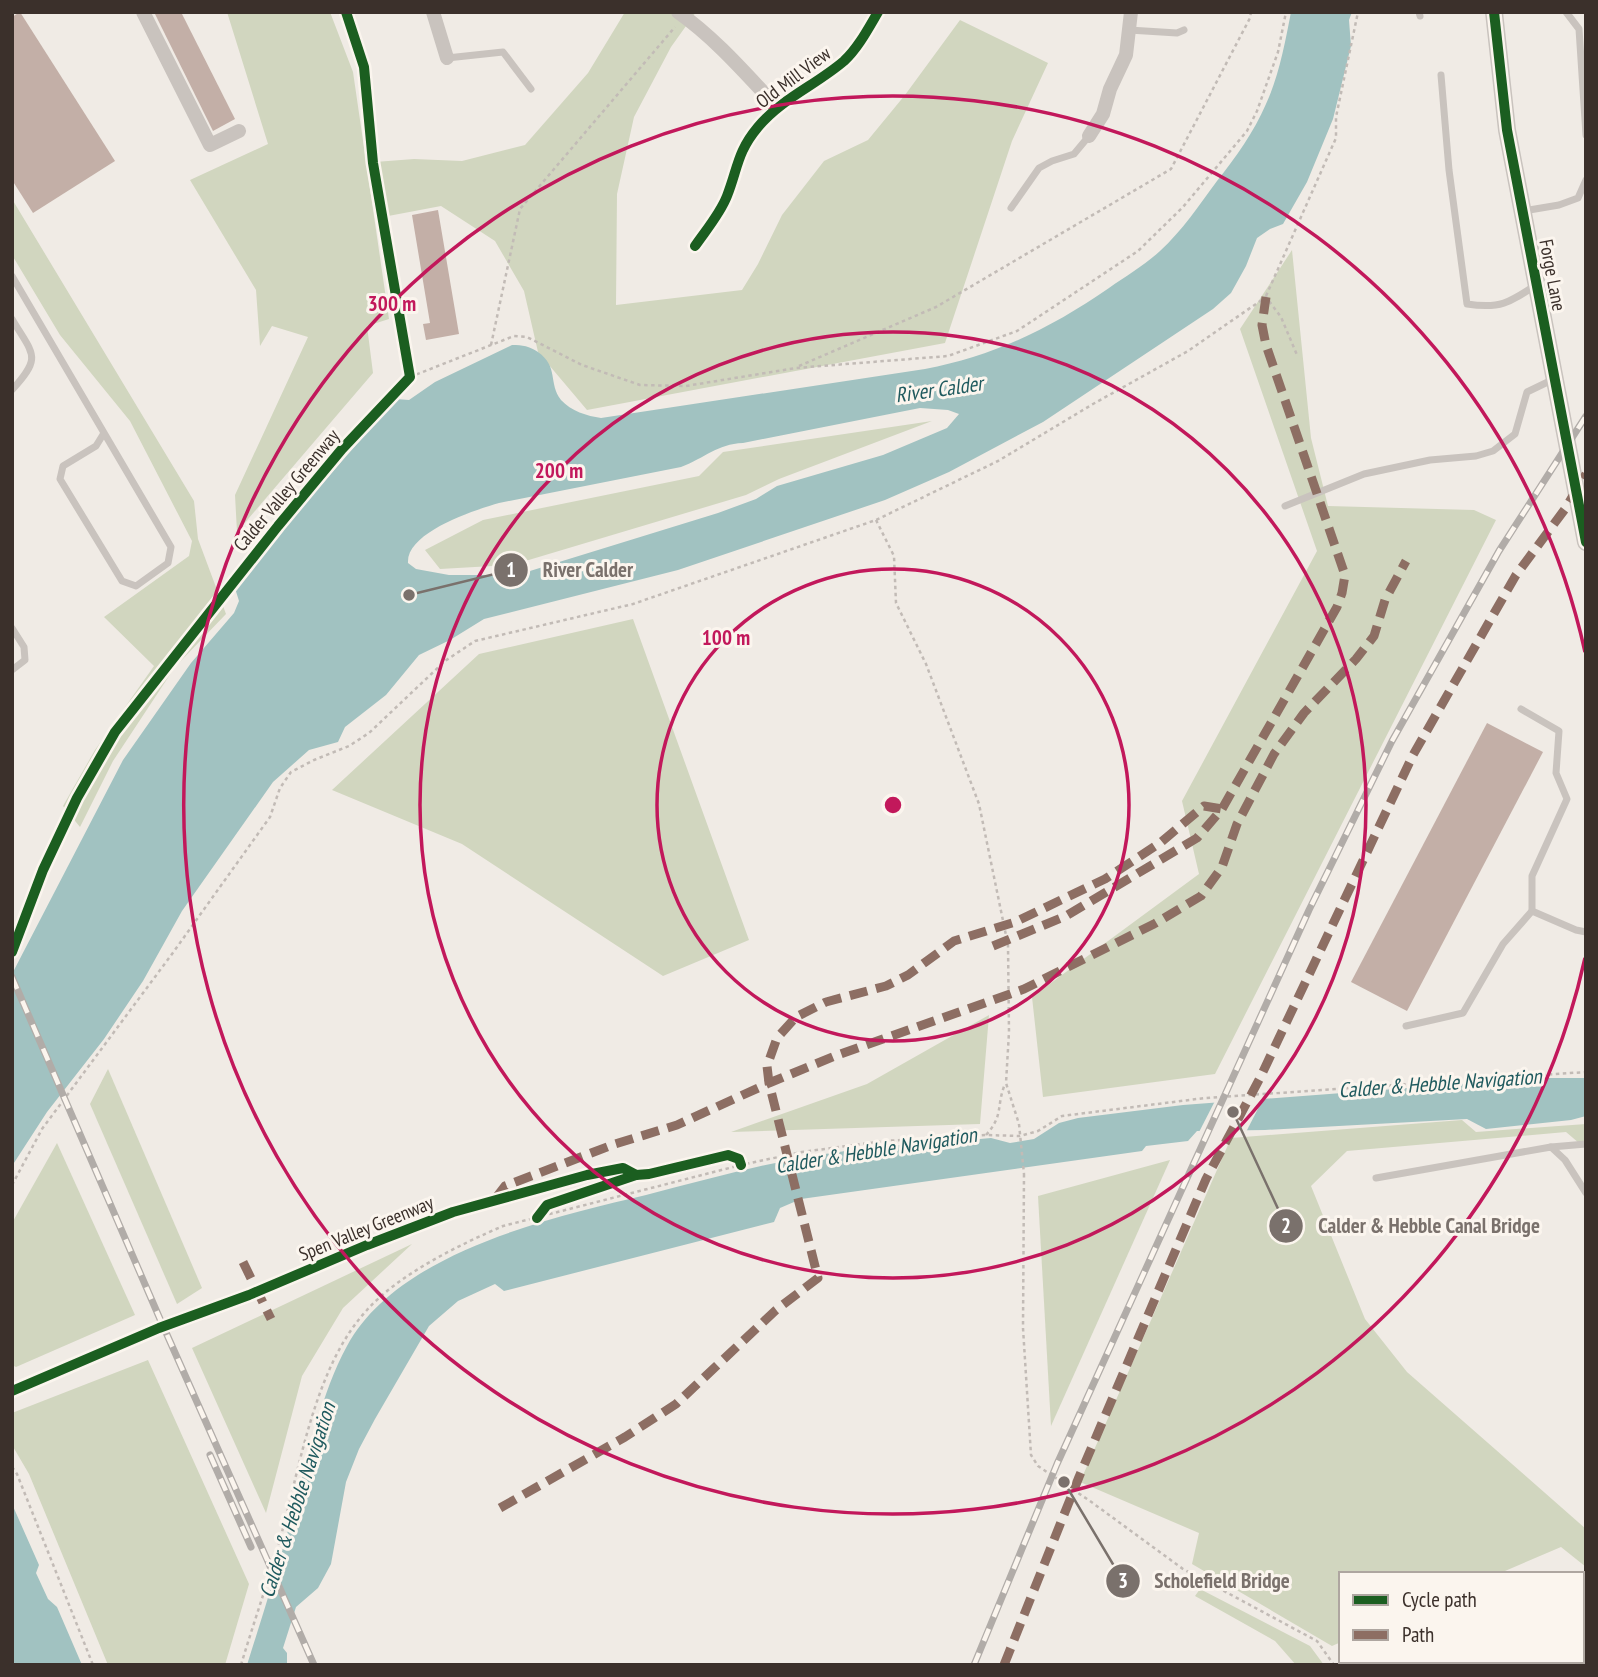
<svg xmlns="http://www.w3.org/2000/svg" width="1598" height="1677" font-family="'PT Sans Narrow',sans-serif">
<rect width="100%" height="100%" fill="#f0ebe5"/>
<g fill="#d1d6bf">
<polygon points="227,12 330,12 353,72 389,319 367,326 373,373 237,532 235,495 308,337 272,326 260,346 256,290 190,180 268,144"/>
<polygon points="625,12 696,12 671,47 634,117 617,194 616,305 742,290 758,264 782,215 824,161 868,140 905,95 960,20 1048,63 1012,141 945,343 587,410 538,352 524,291 495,241 441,206 383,217 375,162 414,159 462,161 525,145 588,73"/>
<polygon points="12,199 194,501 198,539 226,614 175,667 113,761 80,827 63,806 95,750 154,666 104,617 189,556 192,541 130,421 60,335 12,255"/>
<polygon points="1292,250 1311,438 1328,506 1474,510 1496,520 1215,1074 1043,1097 1032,997 1199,874 1182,801 1317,551 1240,329"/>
<polygon points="932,421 779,479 746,495 512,565 440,569 425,550 483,520 699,476 723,452"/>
<polygon points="633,619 749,940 663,976 462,844 332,790 479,654"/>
<polygon points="989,1015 980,1124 731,1132 867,1084"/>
<polygon points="108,1069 202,1288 177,1304 90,1104"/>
<polygon points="1462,1120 1476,1132 1586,1124 1586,1149 1566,1132 1347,1151 1311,1186 1365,1319 1407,1372 1586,1529 1586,1567 1561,1547 1498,1574 1341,1574 1341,1642 1332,1646 1192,1564 1199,1533 1080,1482 1231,1138"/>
<polygon points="57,1143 135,1315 16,1367 12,1365 12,1223"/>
<polygon points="1170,1160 1051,1426 1038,1196"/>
<polygon points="412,1244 343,1308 302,1376 266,1513 192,1348"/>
<polygon points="148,1360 249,1584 225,1665 108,1665 29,1474 12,1445 12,1413"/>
<polygon points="1200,1589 1310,1646 1324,1665 1296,1665 1275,1641 1195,1596"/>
</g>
<g fill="#a1c2c1" fill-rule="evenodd">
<path d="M1291,12H1352L1349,20L1351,46L1333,119L1307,182L1283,224L1270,229L1257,238L1246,266L1231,293L1213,309L1043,422L949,472L885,500L678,570L484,619L450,640L419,655L386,695L345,727L338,742L309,750L273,782L182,911L143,981L104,1039L47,1112L12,1166V974L123,760L191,663L234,613L239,601L234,585L396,399L409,400L435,382L512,345C523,345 529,346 538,352C559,367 548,383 561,400C571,411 587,416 601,418L925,369C994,356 1051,328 1109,288C1126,276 1145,265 1160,251C1182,231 1200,204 1217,181C1236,157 1254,132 1266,104C1279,76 1285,43 1291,12ZM920,408L948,410L959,414L947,428L883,455L777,486L756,499L718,513L517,575H449L416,569L408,563C406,532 475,510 499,503L681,467C705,458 717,444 743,443Z"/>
<path d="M1538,1078H1586V1116L1571,1120L1486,1129L1467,1119L1265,1130L1197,1131L1188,1141L1146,1146L1142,1151L801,1199L780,1208L774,1222L504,1291L495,1284L458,1301L429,1326L375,1419L359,1449L346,1482L331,1564L318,1588L296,1607L283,1648L287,1653V1665H247C264,1611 281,1557 296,1502C310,1450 321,1394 347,1346C398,1252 550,1218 646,1195C697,1182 749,1167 801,1158C860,1147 921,1143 980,1139L991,1138L1010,1143L1034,1139L1059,1123L1078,1118L1183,1105Z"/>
<polygon points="12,1504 39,1565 36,1573 48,1599 57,1607 82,1665 12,1665"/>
</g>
<polygon fill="#f0ebe5" points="1265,1095 1245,1134 1197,1136 1216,1099"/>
<g fill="#c3afa7">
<polygon points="20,12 115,161 33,213 12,180 12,17"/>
<polygon points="154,12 181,12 235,119 213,131"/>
<polygon points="438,210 459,334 426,340 423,324 430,323 412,215"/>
<polygon points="1487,723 1543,752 1407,1011 1351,982"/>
</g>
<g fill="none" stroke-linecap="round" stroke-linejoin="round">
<g stroke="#c2bbb6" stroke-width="2.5" stroke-dasharray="3.5 3.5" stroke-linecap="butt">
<polyline points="1266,296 1336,138 1336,117 1358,12"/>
<polyline points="491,345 520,209 675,27"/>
<polyline points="799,366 936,307 1171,169 1250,18 1251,12"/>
<polyline points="410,377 514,336 527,337 582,365 640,385 686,386 796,368 948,356 1017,331 1138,251 1183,207 1247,131 1257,111 1278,52 1286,12"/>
<polyline points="876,520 894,556 896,603 926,664 979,804 1008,945 1009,1032 1006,1083 1019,1124"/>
<path d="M986,1135C1004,1115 996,1106 1005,1084"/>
<polyline points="1024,1174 1023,1328 1031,1455 1038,1466 1090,1501 1183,1569 1317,1641 1334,1665"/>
<polyline points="12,1185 42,1129 172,954 270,817 280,788 291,772 314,760 349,746 369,733 445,661 475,641 633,604 876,520 998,461 1093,404 1188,351 1266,297 1281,317 1297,355"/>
<polyline points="12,1467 17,1474 93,1665"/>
<path d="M241,1665C254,1621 270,1577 282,1532C301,1461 316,1365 367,1310C399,1274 459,1245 503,1226L741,1165L802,1152L884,1141L986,1135L1020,1136L1038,1131L1062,1116L1205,1098L1586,1072"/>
</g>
<g stroke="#c9c3be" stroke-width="7">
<polyline points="1419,12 1420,16"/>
<polyline points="1566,12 1579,29 1586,135"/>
<polyline points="1129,30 1177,33 1184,30"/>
<polyline points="447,58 503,52 531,89"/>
<path d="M1441,75L1449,170L1467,304C1500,309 1509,303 1536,285"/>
<polyline points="1011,208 1039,168 1052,161 1074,154 1089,136"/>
<polyline points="1523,211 1559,205 1578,198 1586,180"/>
<polyline points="12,276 171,547 168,563 136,586 122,581 60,479 63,466 96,446 104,433"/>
<path d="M12,319C33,355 43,356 12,390"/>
<polyline points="1285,506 1364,474 1430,460 1476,456 1493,451 1515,434 1527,392 1554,379"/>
<polyline points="12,628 24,647 25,660 12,670"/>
<polyline points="1521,709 1559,731 1556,773 1567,799 1532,876 1532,911 1576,930 1586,932"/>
<polyline points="1406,1026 1463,1013 1503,944 1532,911"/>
<polyline points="1551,1147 1586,1144"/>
<polyline points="1376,1178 1551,1147 1565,1160 1586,1193"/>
<polyline points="1582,1610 1586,1610"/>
<polyline points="1525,1665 1525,1661"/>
</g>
<g stroke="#c9c3be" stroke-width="14">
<polyline points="143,12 210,145 239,131"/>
<polyline points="433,12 447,58"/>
<path d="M678,12C715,38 746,74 777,107"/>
<polyline points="1089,136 1103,114 1110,89 1126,55 1131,12"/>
<path d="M695,246C706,230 720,214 727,196C738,168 737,152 758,127C781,99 816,85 844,61C858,48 868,29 878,12"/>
</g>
<polyline stroke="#c9c3be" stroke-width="18" points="1494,12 1507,130 1586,542"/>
<defs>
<g id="rail">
<polyline points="12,977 160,1319 314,1665"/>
<polyline points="210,1455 251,1547"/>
<polyline points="974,1665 1057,1464 1309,910 1392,741 1499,551 1586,416"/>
</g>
</defs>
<use href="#rail" stroke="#b1aca8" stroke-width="7"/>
<use href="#rail" stroke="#fbf5ee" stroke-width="4.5" stroke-dasharray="13" stroke-linecap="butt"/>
<polyline stroke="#c2bbb6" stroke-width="2.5" stroke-dasharray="3.5 3.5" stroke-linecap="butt" points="1019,1124 1024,1174"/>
<g stroke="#8d6e63" stroke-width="9" stroke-dasharray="18 9" stroke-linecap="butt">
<polyline points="993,946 1066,916 1197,838 1222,809 1337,607 1342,593 1345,575 1266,345 1262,325 1266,297"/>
<polyline points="495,1199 505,1186 615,1144 677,1125 769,1083 835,1056 1024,989 1154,924 1201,896 1222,867 1237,824 1274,754 1304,713 1356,659 1374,636 1385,600 1406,561"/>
<polyline points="243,1262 271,1319"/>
<polyline points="500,1508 625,1437 676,1404 776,1310 818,1278 769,1083 767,1066 777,1038 796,1017 826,1002 886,986 908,975 954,941 1015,922 1105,879 1160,843 1204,806 1222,809"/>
<polyline points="1004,1665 1079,1477 1206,1179 1260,1078 1413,755 1516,575 1565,509 1586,474"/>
</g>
<defs>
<g id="cycleway">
<polyline points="1494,12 1507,130 1586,542"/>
<path d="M695,246C706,230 720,214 727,196C738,168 737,152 758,127C781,99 816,85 844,61C858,48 868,29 878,12"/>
<polyline points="12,952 43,870 77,798 115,732 278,526 342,449 410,377 373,163 364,67 346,12"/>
<polyline points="537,1218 547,1205 636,1175"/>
<polyline points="12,1391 159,1328 249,1295 367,1245 453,1212 587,1175 623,1168 636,1175 649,1174 728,1155 739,1159 741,1165"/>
</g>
</defs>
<use href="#cycleway" stroke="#fbf5ee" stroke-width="15"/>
<use href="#cycleway" stroke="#1b5e20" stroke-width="10"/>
</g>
<g fill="none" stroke="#c2185b" stroke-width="3.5">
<circle cx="893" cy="805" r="236"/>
<circle cx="893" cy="805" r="473"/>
<path d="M1585 958A709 709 0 1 1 1585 652"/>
</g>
<g text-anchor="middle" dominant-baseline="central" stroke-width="6" stroke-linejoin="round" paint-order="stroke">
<g font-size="19" fill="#3b302b" stroke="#fbf5ee">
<text transform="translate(793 77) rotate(-37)">Old Mill View</text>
<text transform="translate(1553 275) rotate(79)">Forge Lane</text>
<text transform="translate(286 490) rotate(-50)">Calder Valley Greenway</text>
<text transform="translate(366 1228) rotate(-22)">Spen Valley Greenway</text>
</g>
<g font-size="21" font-style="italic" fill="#1f5a5e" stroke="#fbf5ee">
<text transform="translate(939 389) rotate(-8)">River Calder</text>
<text transform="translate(1440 1083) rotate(-4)">Calder &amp; Hebble Navigation</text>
<text transform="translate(876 1150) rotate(-9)">Calder &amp; Hebble Navigation</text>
<text transform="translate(297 1500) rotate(-72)">Calder &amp; Hebble Navigation</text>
</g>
</g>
<circle cx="893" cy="805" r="10" fill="#c2185b" stroke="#fbf5ee" stroke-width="3.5"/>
<g font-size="21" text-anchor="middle" font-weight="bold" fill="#c2185b" stroke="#fbf5ee" stroke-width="6" stroke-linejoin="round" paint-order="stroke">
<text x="392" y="311">300 m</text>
<text x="559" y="478">200 m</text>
<text x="726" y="645">100 m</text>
</g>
<path fill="none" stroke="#7a716c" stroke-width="2.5" d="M409 595L511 570M1233 1112L1286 1226M1064 1482L1123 1581"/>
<g fill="#7a716c" stroke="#fbf5ee" stroke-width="2.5">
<circle cx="409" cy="595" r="7"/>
<circle cx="1233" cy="1112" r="7"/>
<circle cx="1064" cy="1482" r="7"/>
<circle cx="511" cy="570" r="18"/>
<circle cx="1286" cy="1226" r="18"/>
<circle cx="1123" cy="1581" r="18"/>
</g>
<g font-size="21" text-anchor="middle" font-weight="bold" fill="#fff">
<text x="511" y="577">1</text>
<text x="1286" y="1233">2</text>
<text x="1123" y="1588">3</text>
</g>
<g font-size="21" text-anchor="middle" font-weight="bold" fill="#7a716c" stroke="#fbf5ee" stroke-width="6" stroke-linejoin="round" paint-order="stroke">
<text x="588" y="577">River Calder</text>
<text x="1429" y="1233">Calder &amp; Hebble Canal Bridge</text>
<text x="1222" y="1588">Scholefield Bridge</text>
</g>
<rect width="1598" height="1677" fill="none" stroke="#3b302b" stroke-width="28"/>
<rect x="1339" y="1572" width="245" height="91" fill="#fbf5ee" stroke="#aea6a0" stroke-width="2"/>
<rect x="1353" y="1595" width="35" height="10" fill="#1b5e20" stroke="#aea6a0" stroke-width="2"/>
<text x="1402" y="1607" font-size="21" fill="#3b302b">Cycle path</text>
<rect x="1353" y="1630" width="35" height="10" fill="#8d6e63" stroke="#aea6a0" stroke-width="2"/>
<text x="1402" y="1642" font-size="21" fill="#3b302b">Path</text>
</svg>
